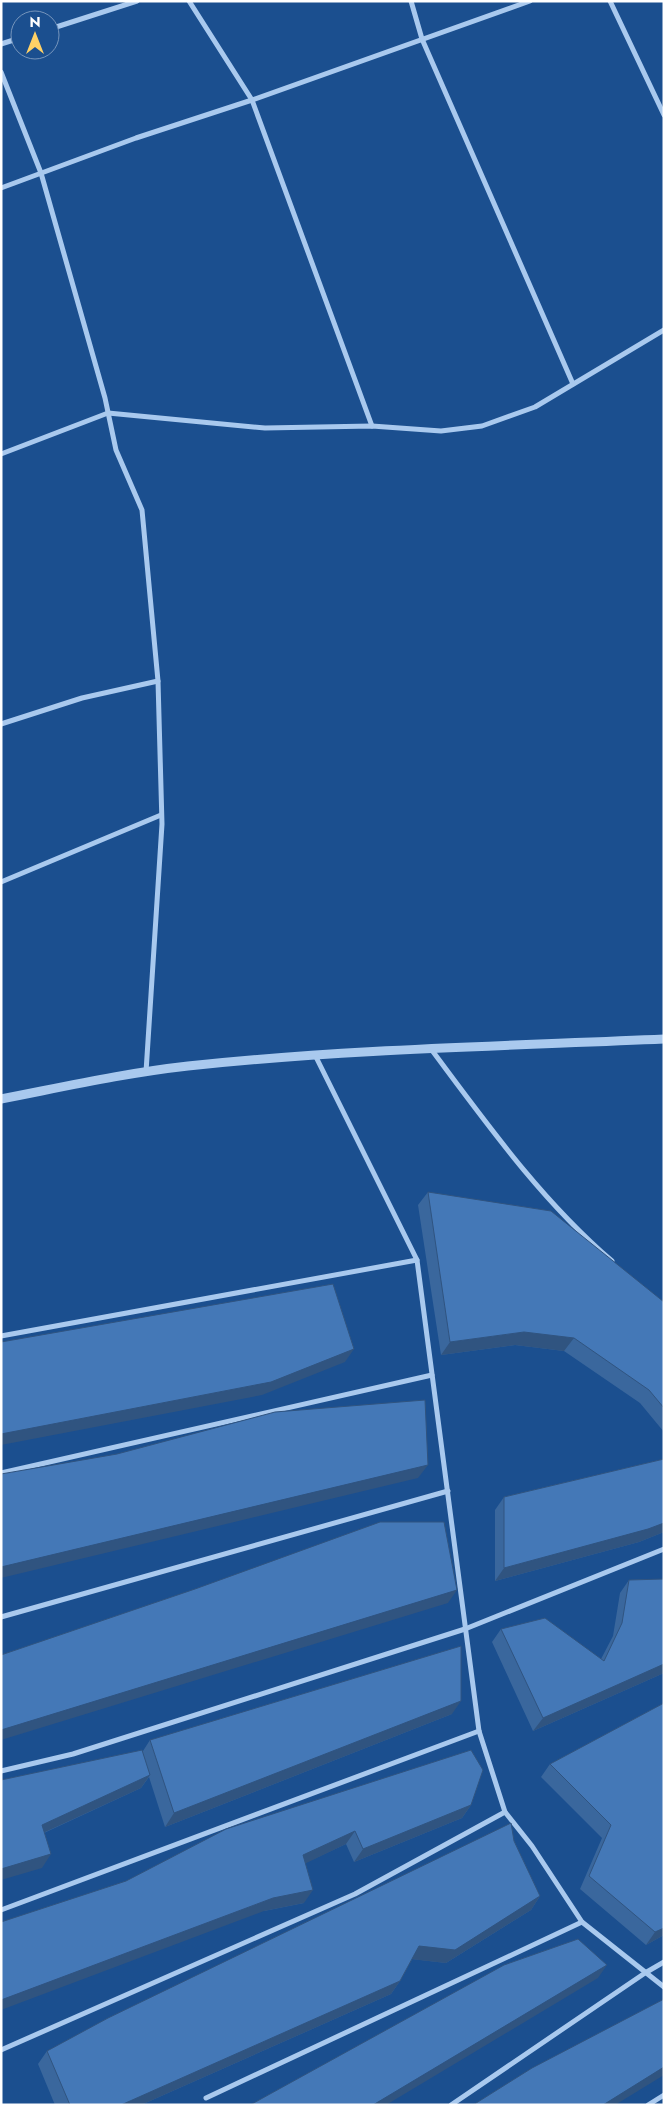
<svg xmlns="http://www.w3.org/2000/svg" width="665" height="2106" font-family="Jost,sans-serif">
<rect width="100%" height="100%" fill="#1b4f8f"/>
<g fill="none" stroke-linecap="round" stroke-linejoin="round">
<g stroke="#a9c9ee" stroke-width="5">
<polyline points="189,1 252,100 372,426"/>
<polyline points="411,1 422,39 573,384"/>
<polyline points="610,1 664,115"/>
<polyline points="50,29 137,1"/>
<polyline points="1,44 20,38"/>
<polyline points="1,72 41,173 105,398 116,450 142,510 158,681 82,698 1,724"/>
<polyline points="1,188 136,138 252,100 530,1"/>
<polyline points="1,454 108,413 265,428 372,426 441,431 482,426 535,407 664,330"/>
<polyline points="1,882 161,815"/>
<path d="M431,1049C487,1124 541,1200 612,1261"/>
<polyline points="315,1055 417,1260 479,1731 505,1812 532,1846 582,1922 664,1987"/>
<polyline points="146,1072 162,824 158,681"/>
<polyline points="1,1336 417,1260"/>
<polyline points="1,1473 432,1375"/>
<polyline points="1,1617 448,1491"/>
<polyline points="1,1771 73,1754 465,1629 664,1549"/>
<polyline points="1,1910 479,1731"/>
<polyline points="1,2050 355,1894 505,1812"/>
<polyline points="206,2098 582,1922"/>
<polyline points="451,2105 645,1973 664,1962"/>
<polyline points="648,2105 664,2095"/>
</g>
<path stroke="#a9c9ee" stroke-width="9" d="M1,1099C63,1087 125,1073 188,1066C346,1049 505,1046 664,1039"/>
</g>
<g fill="#3a679d">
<polygon points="428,1192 664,1302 664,1432 640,1403 564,1351 515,1345 441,1355 418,1205"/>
<polygon points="664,1459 664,1532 639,1542 495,1581 495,1510 504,1497"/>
<polygon points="664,1579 664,1673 533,1731 492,1642 501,1629 601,1659 613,1636 620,1593 629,1580"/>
<polygon points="664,1703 664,1935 646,1945 580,1889 602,1838 541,1777 550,1764"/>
<polygon points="452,1714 165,1827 149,1777 141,1788 44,1833 42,1868 1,1780 143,1751 150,1740"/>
<polygon points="471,1805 462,1818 354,1862 346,1844 305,1863 304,1903 264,1911 126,1881"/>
<polygon points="514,1841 540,1896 531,1910 446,1963 412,1959 400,1981 391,1994 141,2105 55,2105 38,2064 47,2051"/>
</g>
<g fill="#305480">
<polygon points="524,1332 574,1338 564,1351 515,1345 441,1355 450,1342"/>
<polygon points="354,1349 345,1362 262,1395 1,1445 1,1434"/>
<polygon points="428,1465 418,1478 1,1578 1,1567"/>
<polygon points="664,1523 664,1532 639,1542 495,1581 504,1568"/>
<polygon points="457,1590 448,1603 1,1740 1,1730"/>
<polygon points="664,1664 664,1673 533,1731 543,1718"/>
<polygon points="461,1701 452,1714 165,1827 174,1813"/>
<polygon points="150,1775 141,1788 32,1838 42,1825"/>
<polygon points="471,1805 462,1818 354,1862 363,1849"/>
<polygon points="355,1831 346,1844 294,1869 303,1855"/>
<polygon points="51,1854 42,1868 1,1880 1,1869"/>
<polygon points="313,1890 304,1903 264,1911 1,2010 1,2000 273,1898"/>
<polygon points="540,1896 531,1910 446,1963 410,1959 419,1946"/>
<polygon points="664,1928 664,1935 646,1945 655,1932"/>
<polygon points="607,1965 598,1978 386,2105 373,2105"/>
<polygon points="400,1981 391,1994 141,2105 121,2105"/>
<polygon points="664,2067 664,2075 615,2105 603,2105"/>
</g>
<g fill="#4478b7" stroke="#305480">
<polygon points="428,1192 551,1211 664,1302 664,1408 649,1390 574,1338 524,1332 450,1342"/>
<polygon points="333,1284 354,1349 271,1382 1,1434 1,1342"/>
<polygon points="425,1400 428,1465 1,1567 1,1474 117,1454 275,1412"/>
<polygon points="664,1459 664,1523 648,1529 504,1568 504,1497"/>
<polygon points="380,1522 444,1522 457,1590 1,1730 1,1655 195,1589"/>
<polygon points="664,1579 664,1664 543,1718 501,1629 545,1618 604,1661 622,1623 629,1580"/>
<polygon points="461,1646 461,1701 174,1813 150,1740"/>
<polygon points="664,1703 664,1928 655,1932 589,1876 611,1825 550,1764"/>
<polygon points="142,1750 150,1775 42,1825 51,1854 1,1869 1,1780"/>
<polygon points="471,1750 483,1770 471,1805 363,1849 355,1831 303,1855 313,1890 273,1898 1,2000 1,1922 126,1881 226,1829"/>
<polygon points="511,1823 514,1841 540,1896 455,1950 419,1946 400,1981 121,2105 70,2105 47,2051 108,2018"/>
<polygon points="578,1939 607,1965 373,2105 250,2105 504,1965"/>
<polygon points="664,1999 664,2067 603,2105 473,2105 532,2068"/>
</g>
<rect width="665" height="2106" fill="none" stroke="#ffffff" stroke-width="5"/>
<g transform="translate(35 35)"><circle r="24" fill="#1b4f8f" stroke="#7695bc"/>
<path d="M0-4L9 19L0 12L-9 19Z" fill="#ffd166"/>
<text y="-8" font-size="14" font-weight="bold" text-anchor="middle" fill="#ffffff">N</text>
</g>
</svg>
